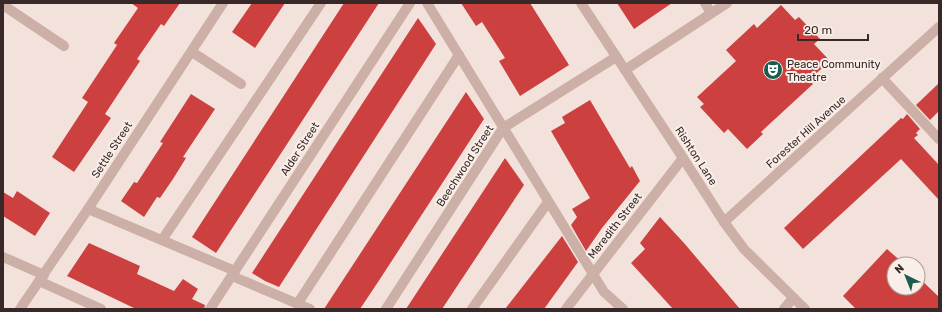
<svg xmlns="http://www.w3.org/2000/svg" width="942" height="312" font-family="Rubik,sans-serif">
<rect width="100%" height="100%" fill="#f3e2db"/>
<g fill="#cc4140">
<polygon points="131,3 180,3 164,26 161,24 137,59 140,61 105,114 111,118 74,172 52,157 88,102 82,98 117,45 114,43 138,8"/>
<polygon points="252,3 285,3 255,48 232,32"/>
<polygon points="344,3 379,3 216,253 192,237"/>
<polygon points="461,3 530,3 569,65 520,96 499,61 505,58 482,22 476,26"/>
<polygon points="617,3 672,3 634,29"/>
<polygon points="781,5 795,20 799,17 820,39 814,44 830,61 809,80 813,84 761,132 763,134 747,149 728,129 724,133 700,107 704,104 697,97 736,61 726,50 754,24 757,28"/>
<polygon points="418,18 436,44 279,287 265,281 252,273"/>
<polygon points="939,83 939,111 930,120 916,105"/>
<polygon points="466,92 484,119 380,279 360,309 324,309"/>
<polygon points="191,94 215,109 183,157 186,158 173,179 160,198 157,197 144,217 121,201 134,182 137,183 163,143 160,142"/>
<polygon points="590,100 630,168 632,166 640,181 602,228 586,251 571,225 577,217 572,209 590,198 551,131 565,123 562,117"/>
<polygon points="907,114 920,129 916,133 918,135 914,138 939,165 939,200 901,159 803,249 784,228 901,118 903,119"/>
<polygon points="505,158 524,185 499,223 442,309 406,309"/>
<polygon points="17,191 50,213 35,236 3,216 3,192 13,198"/>
<polygon points="660,217 684,243 740,309 673,309 631,263 645,249 640,243"/>
<polygon points="562,236 578,262 544,309 505,309"/>
<polygon points="89,243 140,266 137,274 174,291 183,279 198,289 192,299 205,305 204,309 136,309 67,276"/>
<polygon points="887,249 904,264 894,264 894,288 918,288 918,277 939,297 939,309 856,309 843,296"/>
</g>
<g fill="none" stroke-linecap="round" stroke-linejoin="round">
<g stroke="#ccafa6" stroke-width="10">
<polyline points="427,3 593,274 604,292 623,309"/>
<polyline points="581,3 683,158 724,222 744,249 805,309"/>
<polyline points="705,3 711,13"/>
<polyline points="3,5 64,46"/>
<polyline points="192,52 241,84"/>
<polyline points="625,70 727,3"/>
<polyline points="882,78 939,139"/>
<polyline points="88,209 235,271"/>
<polyline points="724,222 939,27"/>
<polyline points="162,240 321,3"/>
<polyline points="3,257 44,275"/>
<polyline points="232,276 310,309"/>
<polyline points="39,281 101,309"/>
<polyline points="298,303 459,55"/>
<polyline points="20,309 88,209 223,3"/>
<polyline points="210,309 410,3"/>
<polyline points="386,309 503,128 616,57"/>
<polyline points="472,309 548,202"/>
<polyline points="566,309 683,158"/>
<polyline points="784,309 793,298"/>
</g>
</g>
<defs>
<symbol id="theatre-disc" viewBox="-11 -11 22 22"><circle r="9.5" fill="#1b5c50" stroke="#faeee8"/><path d="M-5-5.5Q0-4 5-5.5V0Q5 5 0 6Q-5 5-5 0ZM-3.3-2.5H-1v1.5H-3.3ZM1-2.5H3.3v1.5H1ZM-2.8 1Q0 5.5 2.8 1Z" fill="#fff"/></symbol>
</defs>
<g fill-rule="evenodd">
<use href="#theatre-disc" x="762" y="59" width="22" height="22"/>
</g>
<g text-anchor="middle" dominant-baseline="central" stroke-width="4" stroke-linejoin="round" paint-order="stroke">
<g font-size="11" fill="#382928" stroke="#faeee8" text-anchor="start">
<text x="787" y="64">Peace Community<tspan x="787" dy="13">Theatre</tspan></text>
</g>
<g font-size="11" fill="#382928" stroke="#faeee8">
<text transform="translate(806 132) rotate(-42)">Forester Hill Avenue</text>
<text transform="translate(300 149) rotate(-57)">Alder Street</text>
<text transform="translate(112 150) rotate(-57)">Settle Street</text>
<text transform="translate(696 156) rotate(57)">Rishton Lane</text>
<text transform="translate(465 166) rotate(-57)">Beechwood Street</text>
<text transform="translate(615 226) rotate(-52)">Meredith Street</text>
</g>
</g>
<rect width="942" height="312" fill="none" stroke="#382928" stroke-width="8"/>
<g transform="translate(906 276) rotate(317)"><circle r="19" fill="#faeee8" stroke="#ac9f9b"/>
<path d="M0-3L7 15L0 10L-7 15Z" fill="#1b5c50"/>
<text y="-6" font-size="11" font-weight="bold" text-anchor="middle" fill="#382928">N</text>
</g>
<path d="M798 34v6h70v-6" fill="none" stroke="#382928" stroke-width="2"/>
<text x="804" y="34" font-size="12" fill="#382928" stroke="#faeee8" stroke-width="3" paint-order="stroke">20 m</text>
</svg>
